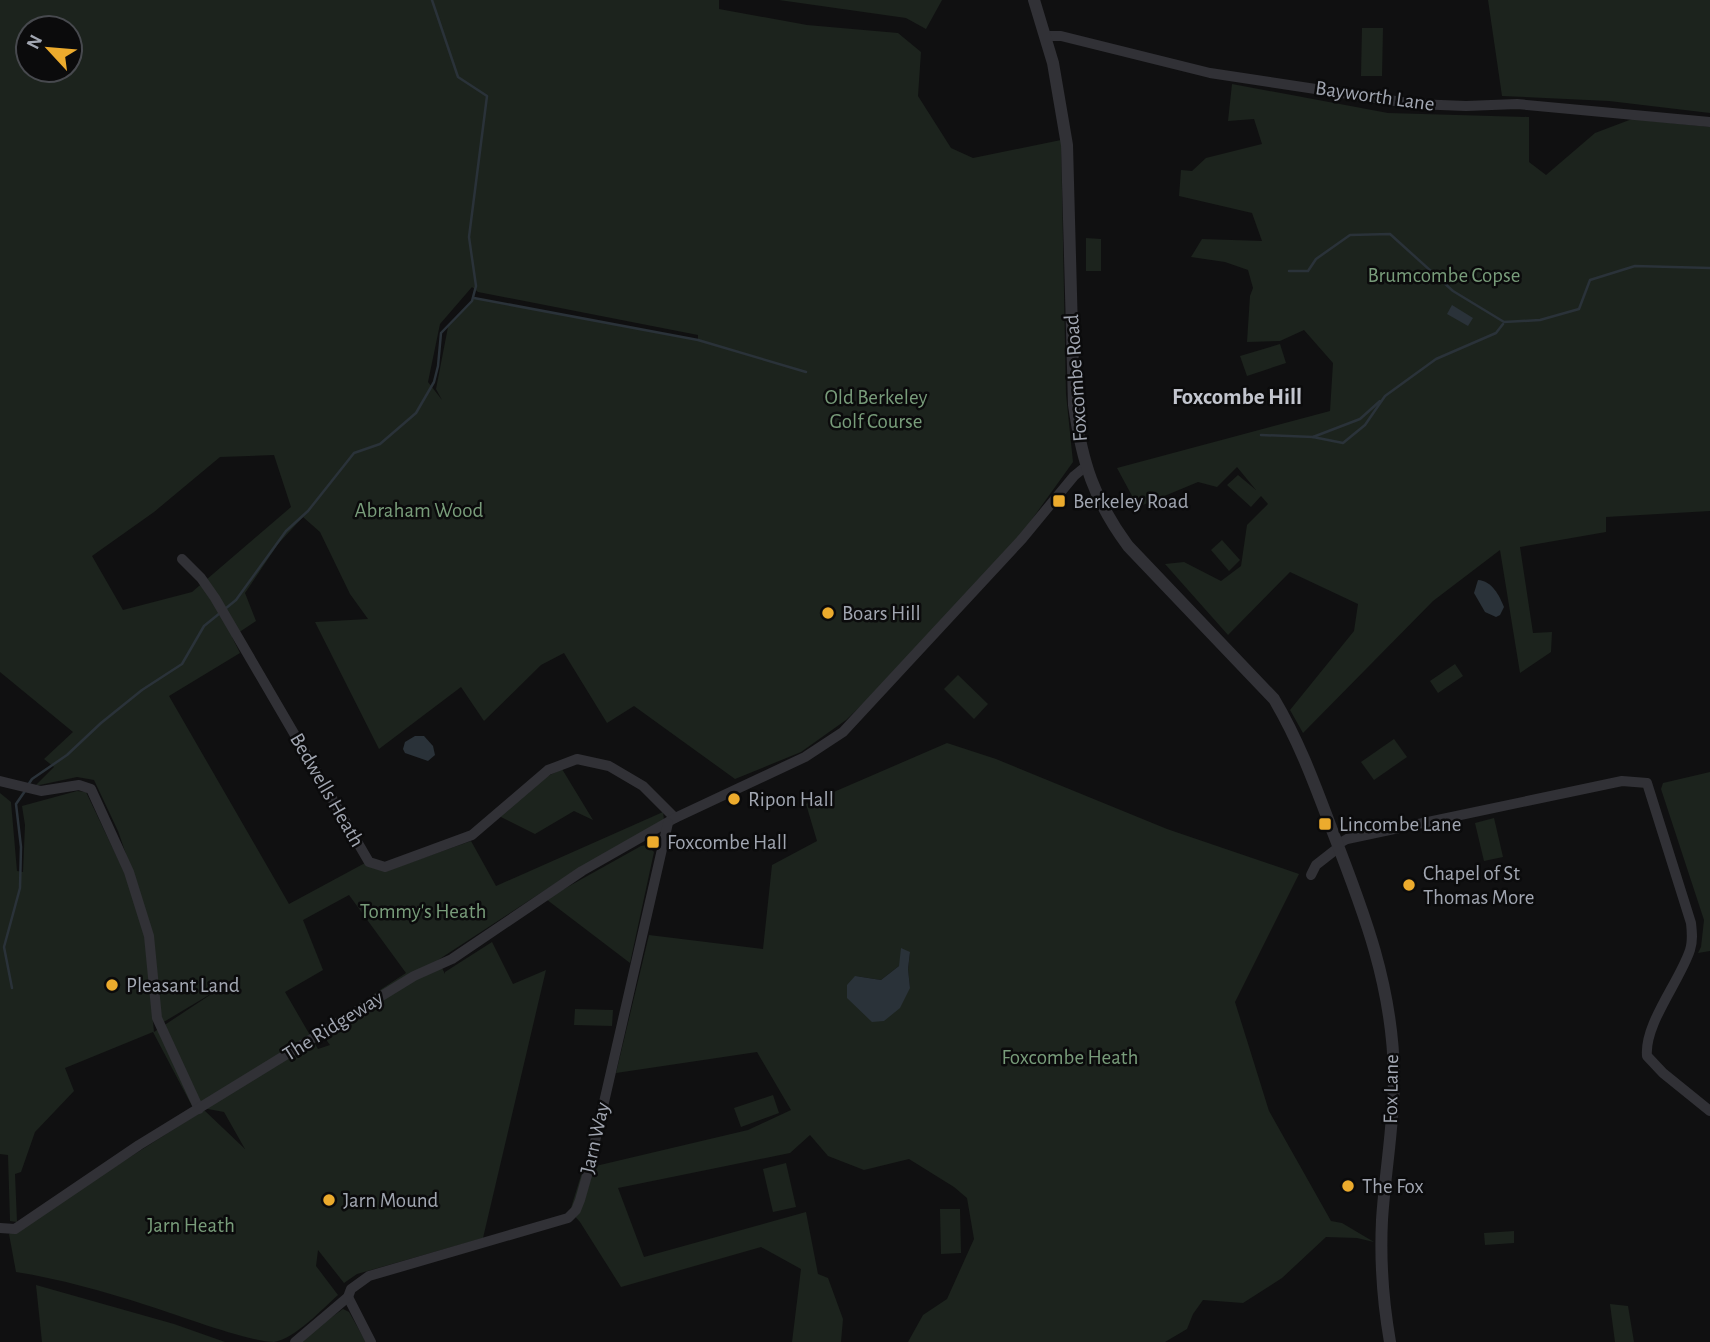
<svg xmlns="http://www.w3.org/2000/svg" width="1710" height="1342" font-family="'Alegreya Sans',sans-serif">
<rect width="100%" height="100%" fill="#101011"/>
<g fill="#1c231d" fill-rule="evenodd">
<path d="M0,0H719V9L807,25L898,33L921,52L918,96L951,148L973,158L1061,140L1066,394L1073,462L1020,536L891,677L846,720L801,752L735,779L634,706L607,723L564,653L541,665L484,721L461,687L379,749L315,622L368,619L350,594L320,532L303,517L278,544L245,593L256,621L232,637L240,653L169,696L289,904L365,863L389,870L471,841L496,886L663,812L664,820L576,870L438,960L445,974V972L492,942L513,984L546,970L483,1238L357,1274L344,1283L318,1250L316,1266L338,1295C322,1309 296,1338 274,1342C249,1342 175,1314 146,1305C103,1291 60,1279 16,1272L9,1234L204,1110L245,1149L224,1112L192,1106L153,1032L65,1068L74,1091L35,1132L21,1172L15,1174L17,1222L10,1221L8,1155L0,1154V793L11,802L17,871L23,872L25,825L22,806L77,791L86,792L128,880L145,937L154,1032L219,989L162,1023L143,903L118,831L94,780L77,777L35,786L54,767L44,759L73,732L0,672ZM28,28H70V70H28ZM472,287L478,292L698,335V340L474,298L448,327L436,389L442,400L428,382L440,324ZM274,455L291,507L192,592L123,610L92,556L154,512L220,457ZM349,895L406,973L319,1030L330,1045L318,1049L285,992L323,970L303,920Z"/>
<polygon points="779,0 942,0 926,29 906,18"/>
<polygon points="1488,0 1710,0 1710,113 1609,101 1502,96"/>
<polygon points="1362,28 1383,28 1382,76 1361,76"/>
<polygon points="1232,84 1388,113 1529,117 1529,162 1546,175 1595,133 1632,119 1710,127 1710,511 1606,517 1606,532 1520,547 1533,633 1552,632 1551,652 1520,673 1500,550 1433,601 1303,733 1290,710 1354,631 1358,604 1290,572 1228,635 1165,564 1184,562 1221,581 1241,566 1247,525 1268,504 1261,496 1251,507 1227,485 1238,475 1256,490 1237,467 1217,487 1198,482 1138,507 1117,468 1330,411 1333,363 1304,330 1280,341 1247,342 1250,296 1253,288 1248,270 1225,262 1191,257 1202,239 1262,241 1252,213 1179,196 1181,170 1192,171 1206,158 1262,144 1254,119 1228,121"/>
<polygon points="1086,238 1101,239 1101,271 1086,271"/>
<polygon points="1280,344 1286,363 1247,376 1240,356"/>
<polygon points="1222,540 1240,560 1229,571 1211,550"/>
<polygon points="1455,664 1463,676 1438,693 1430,681"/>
<polygon points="958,675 988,704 974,719 944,689"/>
<polygon points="1394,739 1407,757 1374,780 1361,762"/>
<path d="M947,743L996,759L1167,829L1299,874L1235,1002L1269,1111L1331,1221L1342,1223L1374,1242L1357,1238L1326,1237L1282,1278L1243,1303L1203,1300L1193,1314L1187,1329L1165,1342H908L923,1315L947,1299L974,1239L967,1198L954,1187L909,1159L864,1170L828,1156L810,1135L790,1153L618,1188L644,1257L806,1212L818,1274L828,1278L843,1319L841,1342H792L801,1269L761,1247L621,1287L580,1222L570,1211L583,1169L748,1130L791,1110L757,1052L616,1073L649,935L763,949L772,865L817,841L806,804ZM910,952L908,969L910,988L855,976L881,980L899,966Z"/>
<polygon points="562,769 593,820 574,811 535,834 499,816 538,781"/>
<polygon points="1710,772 1710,951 1698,953 1701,947 1704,920 1661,789 1663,783"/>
<polygon points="1494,818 1503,857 1484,861 1475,823"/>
<polygon points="647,845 654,852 630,963 546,899 641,846"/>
<polygon points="575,1009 613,1010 612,1026 574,1025"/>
<polygon points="773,1095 779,1113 741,1127 734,1108"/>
<polygon points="786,1163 796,1207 773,1212 763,1169"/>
<polygon points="940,1209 960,1209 961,1253 941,1254"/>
<polygon points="1514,1231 1514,1243 1485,1245 1484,1233"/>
<polygon points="36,1285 174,1324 225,1342 42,1342"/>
<polygon points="1610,1304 1628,1306 1634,1342 1615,1342"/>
<polygon points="343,1309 349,1312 366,1342 297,1342"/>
</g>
<g fill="#2a3239">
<polygon points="1452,305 1473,318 1468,326 1447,314"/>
<path d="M1478,580C1492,581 1499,595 1504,607L1500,615L1496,617L1485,612L1474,593Z"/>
<polygon points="415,736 424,736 433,746 435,755 428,761 405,753 403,749 405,742"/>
<polygon points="901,948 910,952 908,969 910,988 900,1008 884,1021 872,1022 847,998 847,985 855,976 881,980 899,966"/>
</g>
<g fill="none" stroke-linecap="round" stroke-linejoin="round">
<g stroke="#2a3239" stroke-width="2.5">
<polyline points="1289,271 1308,271 1316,259 1350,235 1390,234 1453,291 1504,322 1540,320 1579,309 1590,280 1635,266 1710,268"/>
<polyline points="474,298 698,340 806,372"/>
<polyline points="1261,435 1313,437 1343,443 1365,425 1385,396 1436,359 1496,333 1503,324"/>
<polyline points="1313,437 1360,419 1380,401"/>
<polyline points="28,785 32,779 67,755 101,723 142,690 182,664 204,626 236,600 286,531 308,511 354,453 380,444 416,413 434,382 438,366 441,333 472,301 476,286 469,237 487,96 458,77 432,0"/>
<polyline points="12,988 4,947 20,888 21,847 16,804 25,791"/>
</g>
<g stroke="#313136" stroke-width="10">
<polyline points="1045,36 1061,36 1210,73 1415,104 1466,106 1517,104 1710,122"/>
<polyline points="182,559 201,578 215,598 369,862 385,867 472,835 548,770 577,759 609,766 643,786 675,818"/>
<polyline points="0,781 41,791 79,785 91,789 129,872 149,936 157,1018 199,1109"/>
<path d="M1338,844L1347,839L1622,781L1647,783L1691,923C1692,932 1693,941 1690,950C1680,981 1644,1024 1647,1056L1663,1073L1710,1111"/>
<polyline points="1311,875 1316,865 1339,847"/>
<polyline points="0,1228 15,1229 139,1145 414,976 452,959 582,871 675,818 805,757 843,732 1022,539 1074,476 1085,467"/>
<polyline points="348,1297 371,1342"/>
<polyline points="295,1342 348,1297 351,1289 369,1276 568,1218 576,1210 580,1200 588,1172 668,823"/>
</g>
<path stroke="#313136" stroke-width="12" d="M1034,0L1053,63L1067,145L1074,405C1082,462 1094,500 1128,546L1274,699C1299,741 1315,785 1332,830C1364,912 1393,987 1394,1076C1394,1124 1385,1172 1382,1220C1380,1261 1383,1302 1390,1342"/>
</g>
<g fill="#ecab2d" stroke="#0b0b0c" stroke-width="2.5">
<rect x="1052" y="494" width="14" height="14" rx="3.5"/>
<circle cx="828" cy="613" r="7"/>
<circle cx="734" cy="799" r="7"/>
<rect x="1318" y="817" width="14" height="14" rx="3.5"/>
<rect x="646" y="835" width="14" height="14" rx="3.5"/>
<circle cx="1409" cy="885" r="7"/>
<circle cx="112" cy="985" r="7"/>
<circle cx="1348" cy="1186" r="7"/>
<circle cx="329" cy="1200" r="7"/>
</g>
<g text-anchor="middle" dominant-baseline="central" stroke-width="5" stroke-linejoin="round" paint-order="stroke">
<g font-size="21" fill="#a1a6b1" stroke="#0b0b0c">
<text transform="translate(1375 96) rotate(8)">Bayworth Lane</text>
<text transform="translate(1076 378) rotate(-94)">Foxcombe Road</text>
<text transform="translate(327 790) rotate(60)">Bedwells Heath</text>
<text transform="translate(333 1026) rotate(-32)">The Ridgeway</text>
<text transform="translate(1391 1089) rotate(-89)">Fox Lane</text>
<text transform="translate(595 1138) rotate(-77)">Jarn Way</text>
</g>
<g font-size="21" fill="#789c7a" stroke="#0b0b0c">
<text x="1444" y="275">Brumcombe Copse</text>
<text x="876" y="397">Old Berkeley<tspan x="876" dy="24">Golf Course</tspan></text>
<text x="419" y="510">Abraham Wood</text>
<text x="423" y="911">Tommy's Heath</text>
<text x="1070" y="1057">Foxcombe Heath</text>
<text x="191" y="1225">Jarn Heath</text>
</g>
<g font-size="21" fill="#a1a6b1" stroke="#0b0b0c" text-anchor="start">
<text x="1073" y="501">Berkeley Road</text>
<text x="842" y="613">Boars Hill</text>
<text x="748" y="799">Ripon Hall</text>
<text x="1339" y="824">Lincombe Lane</text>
<text x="667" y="842">Foxcombe Hall</text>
<text x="1423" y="873">Chapel of St<tspan x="1423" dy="24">Thomas More</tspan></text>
<text x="126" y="985">Pleasant Land</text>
<text x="1362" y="1186">The Fox</text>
<text x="343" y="1200">Jarn Mound</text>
</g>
<g font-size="23" font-weight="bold" fill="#c2c5ce" stroke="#0b0b0c">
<text x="1237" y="397">Foxcombe Hill</text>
</g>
</g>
<g transform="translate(49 49) rotate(296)"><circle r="33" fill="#0b0b0c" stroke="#47494e" stroke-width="2"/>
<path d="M0-5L12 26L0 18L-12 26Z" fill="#ecab2d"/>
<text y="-10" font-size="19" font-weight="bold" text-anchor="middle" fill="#a1a6b1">N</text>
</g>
</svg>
